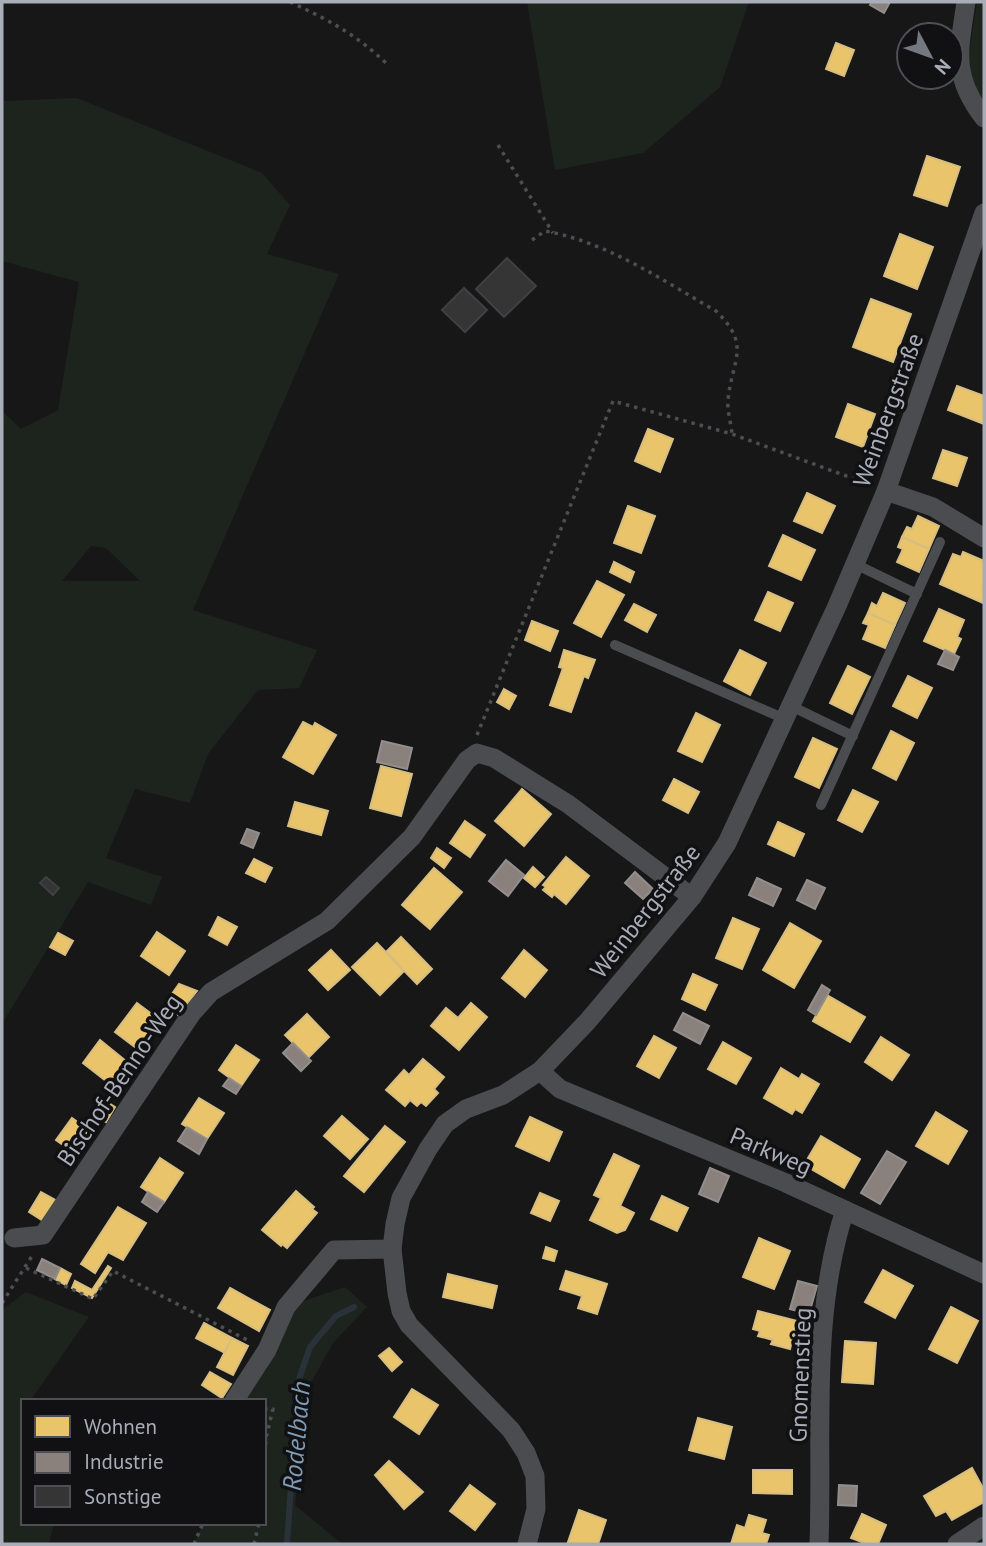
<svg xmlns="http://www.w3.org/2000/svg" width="986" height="1546" font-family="'PT Sans',sans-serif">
<rect width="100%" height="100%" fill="#171717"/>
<g fill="#1d241e" fill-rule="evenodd">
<polygon points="527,2 749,2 720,87 643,153 555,170"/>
<polygon points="977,2 984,2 984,103 972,87 968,60"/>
<path d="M77,98L262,173L290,205L267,254L339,274L193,610L317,650L299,688L258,690L208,754L190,803L135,789L106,858L162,877L151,905L88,882L2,1024V411L21,429L58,410L79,282L2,261V101ZM91,546L106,548L140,581H62Z"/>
<polygon points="345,1287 367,1307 333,1343 308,1388 295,1505 342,1544 194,1544 203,1523 264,1523 264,1401 234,1401 286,1307"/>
<polygon points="26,1292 89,1317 30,1401 23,1401 23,1410 20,1414 23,1416 23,1523 54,1523 49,1544 2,1544 2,1310"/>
</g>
<g fill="#e9c46a" stroke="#d6bd81" stroke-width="2">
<polygon points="836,43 854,50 844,76 826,69"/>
<polygon points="927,156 960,167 947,206 914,195"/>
<polygon points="900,234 933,247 917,289 884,276"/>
<polygon points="871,299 911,314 893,362 853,347"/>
<polygon points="957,386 984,396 984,424 948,410"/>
<polygon points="848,404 875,414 863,447 836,437"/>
<polygon points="648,429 673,439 660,472 635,461"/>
<polygon points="943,450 967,458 957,486 933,478"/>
<polygon points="807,493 835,506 822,533 794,521"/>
<polygon points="628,506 655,516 641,553 614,543"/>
<polygon points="918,516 939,526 929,549 902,537 907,527 912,529"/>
<polygon points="783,535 815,550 801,580 769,566"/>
<polygon points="902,537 929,549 919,572 897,562 903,549 898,547"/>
<polygon points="963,552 984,561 983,603 940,584 953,554 961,557"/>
<polygon points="614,562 634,572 630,582 610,572"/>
<polygon points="597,581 624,595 601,637 574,623"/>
<polygon points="768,592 793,603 780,631 755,620"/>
<polygon points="883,593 905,603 895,625 868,613 872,603 877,606"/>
<polygon points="634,604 656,615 647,632 625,620"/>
<polygon points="939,609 964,620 957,637 961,639 954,654 924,641"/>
<polygon points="868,613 895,625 885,648 863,639 869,625 863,623"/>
<polygon points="532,621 558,631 550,651 525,640"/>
<polygon points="564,650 595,660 588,678 584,676 571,712 550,705 563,668 559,667"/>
<polygon points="740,650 766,663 750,695 724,681"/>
<polygon points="848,666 870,677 852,714 830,703"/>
<polygon points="908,676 932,688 917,718 893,706"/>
<polygon points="504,689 516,696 509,709 497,702"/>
<polygon points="696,713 720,725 702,762 678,751"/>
<polygon points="303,722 313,727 315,723 336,735 313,774 283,757"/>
<polygon points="891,731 914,743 896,780 873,768"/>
<polygon points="813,738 837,749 819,788 795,777"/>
<polygon points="381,766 412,774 401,816 370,808"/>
<polygon points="674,779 699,792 688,813 663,800"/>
<polygon points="522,789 551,814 524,846 495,821"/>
<polygon points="853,790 878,802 862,832 838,820"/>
<polygon points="295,802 328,811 321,835 288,826"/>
<polygon points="465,821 485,835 470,857 450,843"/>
<polygon points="778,822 804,834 794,856 768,844"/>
<polygon points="437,848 451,858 444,868 431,858"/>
<polygon points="566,857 589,876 566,904 554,894 552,897 543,890 546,887 543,885"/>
<polygon points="254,859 272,868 265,882 246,873"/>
<polygon points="533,867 544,877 535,887 524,878"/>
<polygon points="434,868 462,892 430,929 402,905"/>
<polygon points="218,917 237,927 227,945 209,935"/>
<polygon points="733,918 759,929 742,969 716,958"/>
<polygon points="790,923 821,941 794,988 763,970"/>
<polygon points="157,932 185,951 169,975 141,956"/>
<polygon points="58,933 73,941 65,955 50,947"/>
<polygon points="401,937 432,969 417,984 386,952"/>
<polygon points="377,943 404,971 380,995 352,967"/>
<polygon points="331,950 350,970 328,990 309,970"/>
<polygon points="524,950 547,970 525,997 502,978"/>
<polygon points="693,974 717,985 705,1010 682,999"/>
<polygon points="179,984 197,991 178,1015 167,1001"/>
<polygon points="827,995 865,1017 850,1042 813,1021"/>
<polygon points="137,1003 161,1021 139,1050 115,1032"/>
<polygon points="471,1003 487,1017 459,1050 431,1026 446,1008 458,1018"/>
<polygon points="307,1014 329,1037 308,1058 285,1035"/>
<polygon points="654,1036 676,1048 659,1078 637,1066"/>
<polygon points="881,1037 909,1055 892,1080 865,1062"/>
<polygon points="100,1040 127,1062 110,1084 83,1063"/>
<polygon points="723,1042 751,1058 736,1084 708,1069"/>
<polygon points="236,1045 259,1060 241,1086 219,1070"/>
<polygon points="423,1059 444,1077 434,1089 438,1093 426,1106 421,1102 417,1106 410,1100 405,1106 386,1090 404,1070 409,1075"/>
<polygon points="781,1068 799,1079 802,1074 819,1084 802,1113 795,1109 792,1114 764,1098"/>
<polygon points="101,1098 115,1107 106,1122 92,1113"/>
<polygon points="199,1098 224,1113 207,1139 182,1124"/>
<polygon points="936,1112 967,1131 948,1164 916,1146"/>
<polygon points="342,1116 368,1139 350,1159 324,1136"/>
<polygon points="530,1117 562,1132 549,1161 516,1146"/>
<polygon points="72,1118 89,1130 73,1152 56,1140"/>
<polygon points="385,1126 405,1142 364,1192 344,1176"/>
<polygon points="821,1136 860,1159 844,1188 804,1165"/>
<polygon points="614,1154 639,1166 620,1206 634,1213 625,1230 617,1233 590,1220 601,1198 594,1195"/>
<polygon points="160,1158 183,1173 164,1202 141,1187"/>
<polygon points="296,1191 314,1207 312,1209 317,1213 287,1248 282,1244 281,1246 262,1230"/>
<polygon points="41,1192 57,1201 45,1222 29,1212"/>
<polygon points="540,1193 559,1201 550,1221 531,1213"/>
<polygon points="662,1196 688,1208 677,1231 651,1219"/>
<polygon points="118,1207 146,1223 123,1260 108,1252 95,1273 81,1264"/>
<polygon points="759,1238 790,1251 774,1289 743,1277"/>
<polygon points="546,1247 557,1251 554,1261 543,1258"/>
<polygon points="108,1266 111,1268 92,1298 72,1288 75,1281 92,1290"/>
<polygon points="60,1268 71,1274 66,1285 55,1279"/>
<polygon points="883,1270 913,1286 895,1318 865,1302"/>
<polygon points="566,1271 607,1284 597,1314 578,1308 582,1296 560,1289"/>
<polygon points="448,1274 497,1286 492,1308 443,1297"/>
<polygon points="230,1288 270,1310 259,1331 218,1308"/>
<polygon points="951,1307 978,1321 957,1363 929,1349"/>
<polygon points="758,1311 797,1321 790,1349 771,1344 773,1340 758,1336 760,1331 753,1329"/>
<polygon points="204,1323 232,1338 225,1353 196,1338"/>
<polygon points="232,1338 248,1346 233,1375 217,1367"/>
<polygon points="845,1341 876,1343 873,1384 842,1382"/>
<polygon points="389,1348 402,1362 392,1371 379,1356"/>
<polygon points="210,1372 231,1384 222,1398 202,1385"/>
<polygon points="412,1389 438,1405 419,1434 394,1417"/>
<polygon points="698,1418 732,1427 724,1459 689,1450"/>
<polygon points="389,1461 423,1492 404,1509 375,1475"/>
<polygon points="972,1468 984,1490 984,1502 952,1520 946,1511 936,1516 924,1496"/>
<polygon points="753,1470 792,1470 792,1494 753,1493"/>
<polygon points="470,1485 495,1504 475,1530 450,1511"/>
<polygon points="579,1510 606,1520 598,1544 575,1544 568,1542"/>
<polygon points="862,1514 886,1525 878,1544 867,1544 851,1538"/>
<polygon points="749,1515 766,1520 762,1533 769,1535 766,1544 731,1544 737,1525 745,1528"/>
</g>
<g fill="#8a817c" stroke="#938e8e" stroke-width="2">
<polygon points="872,2 890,2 884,13 870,5"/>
<polygon points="945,650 959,657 953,670 938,664"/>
<polygon points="382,741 412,748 407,769 377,762"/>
<polygon points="247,829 259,833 253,848 241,843"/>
<polygon points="506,860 524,875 508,896 489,881"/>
<polygon points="635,872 653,889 643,899 625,883"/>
<polygon points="757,878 781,889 773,906 749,895"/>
<polygon points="807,880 825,888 815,909 797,900"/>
<polygon points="822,985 830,990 816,1015 808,1010"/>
<polygon points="683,1013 709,1026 700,1044 674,1030"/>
<polygon points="293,1043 311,1061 301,1071 283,1053"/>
<polygon points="229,1078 241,1086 236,1094 223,1086"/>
<polygon points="187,1127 207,1139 199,1154 178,1141"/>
<polygon points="887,1151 906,1162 880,1204 861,1193"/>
<polygon points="710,1168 729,1176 718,1202 699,1194"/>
<polygon points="148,1192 164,1202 157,1212 142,1202"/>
<polygon points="42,1259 60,1268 55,1279 37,1270"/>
<polygon points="798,1281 817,1286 809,1314 790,1309"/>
<polygon points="839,1485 857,1486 856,1506 838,1505"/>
</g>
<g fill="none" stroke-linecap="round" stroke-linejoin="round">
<polyline stroke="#2a3239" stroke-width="6" points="287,1544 298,1382 310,1347 336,1316 354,1307"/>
</g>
<g fill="#353536" stroke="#3f4043" stroke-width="2">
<polygon points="507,258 536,286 504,317 476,289"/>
<polygon points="464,288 487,310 465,332 442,310"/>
<polygon points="46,877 59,888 53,895 40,883"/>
</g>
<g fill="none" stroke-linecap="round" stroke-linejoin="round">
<g stroke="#4d4e52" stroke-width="3.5" stroke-dasharray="3.5 5" stroke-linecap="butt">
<path d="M290,2C329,20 355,34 386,63"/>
<polyline points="498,145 553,233"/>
<path d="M532,240L545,231C607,242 662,280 716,311C752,346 732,359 728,400C727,410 731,423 732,434"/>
<polyline points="477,735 613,401 732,434 868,484"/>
<polyline points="26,1268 93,1299 113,1271 251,1342"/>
<polyline points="2,1303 32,1256"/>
<polyline points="264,1409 273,1409 266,1438 264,1470"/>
<polyline points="194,1544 203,1523"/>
<polyline points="254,1544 259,1523"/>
</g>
<g stroke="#4b4c50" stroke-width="10">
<polyline points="855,564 917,594"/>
<polyline points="615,645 785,719"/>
<polyline points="791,706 853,736"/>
<polyline points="821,805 940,542"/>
</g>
<g stroke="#4b4c50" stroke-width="19">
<path d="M966,2C959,51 951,75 984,118"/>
<polyline points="886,491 933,507 984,538"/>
<polyline points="540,1071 560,1089 786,1183 984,1274"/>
<polyline points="14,1238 43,1235 192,1013 211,992 327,921 412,837 467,760 477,753 494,758 568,804 692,897"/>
<polyline points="234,1401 267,1350 286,1307 334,1250 392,1249"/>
<polyline points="527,1544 536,1509 535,1476 526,1453 511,1430 409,1325 401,1311 397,1293 392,1249 395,1224 401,1198 428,1149 445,1124 466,1109 503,1095 540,1071 587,1022 692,897 727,843 837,606 886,491 984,213"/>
<path d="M819,1544C823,1434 810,1317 845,1210"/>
<polyline points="957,1544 984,1526"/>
</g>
</g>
<g text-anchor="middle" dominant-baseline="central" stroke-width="7" stroke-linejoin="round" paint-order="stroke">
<g font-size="24" fill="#a8adb8" stroke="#111113">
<text transform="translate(888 410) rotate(-70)">Weinbergstraße</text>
<text transform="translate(645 911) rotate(-52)">Weinbergstraße</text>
<text transform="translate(119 1080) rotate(-56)">Bischof-Benno-Weg</text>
<text transform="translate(771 1151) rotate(23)">Parkweg</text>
<text transform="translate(800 1375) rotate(-88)">Gnomenstieg</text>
</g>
<g font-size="26" font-style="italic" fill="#7f9bb3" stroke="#111113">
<text transform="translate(296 1436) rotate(-85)">Rodelbach</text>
</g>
</g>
<rect width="986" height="1546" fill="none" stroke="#a8adb8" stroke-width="7"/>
<rect x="21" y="1399" width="245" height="126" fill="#111113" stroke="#4d4f55" stroke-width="2"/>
<rect x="35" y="1416" width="35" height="21" fill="#e9c46a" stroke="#4d4f55" stroke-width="2"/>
<text x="84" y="1434" font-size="21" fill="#a8adb8">Wohnen</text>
<rect x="35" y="1452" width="35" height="21" fill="#8a817c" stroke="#4d4f55" stroke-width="2"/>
<text x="84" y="1469" font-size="21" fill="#a8adb8">Industrie</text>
<rect x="35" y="1486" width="35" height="21" fill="#353536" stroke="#4d4f55" stroke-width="2"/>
<text x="84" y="1504" font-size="21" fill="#a8adb8">Sonstige</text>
<g transform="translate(930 56) rotate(131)"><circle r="33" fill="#111113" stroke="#4d4f55" stroke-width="2"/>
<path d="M0-5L12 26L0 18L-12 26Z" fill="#757880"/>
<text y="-10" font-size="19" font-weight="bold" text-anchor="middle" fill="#a8adb8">N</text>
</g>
</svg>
